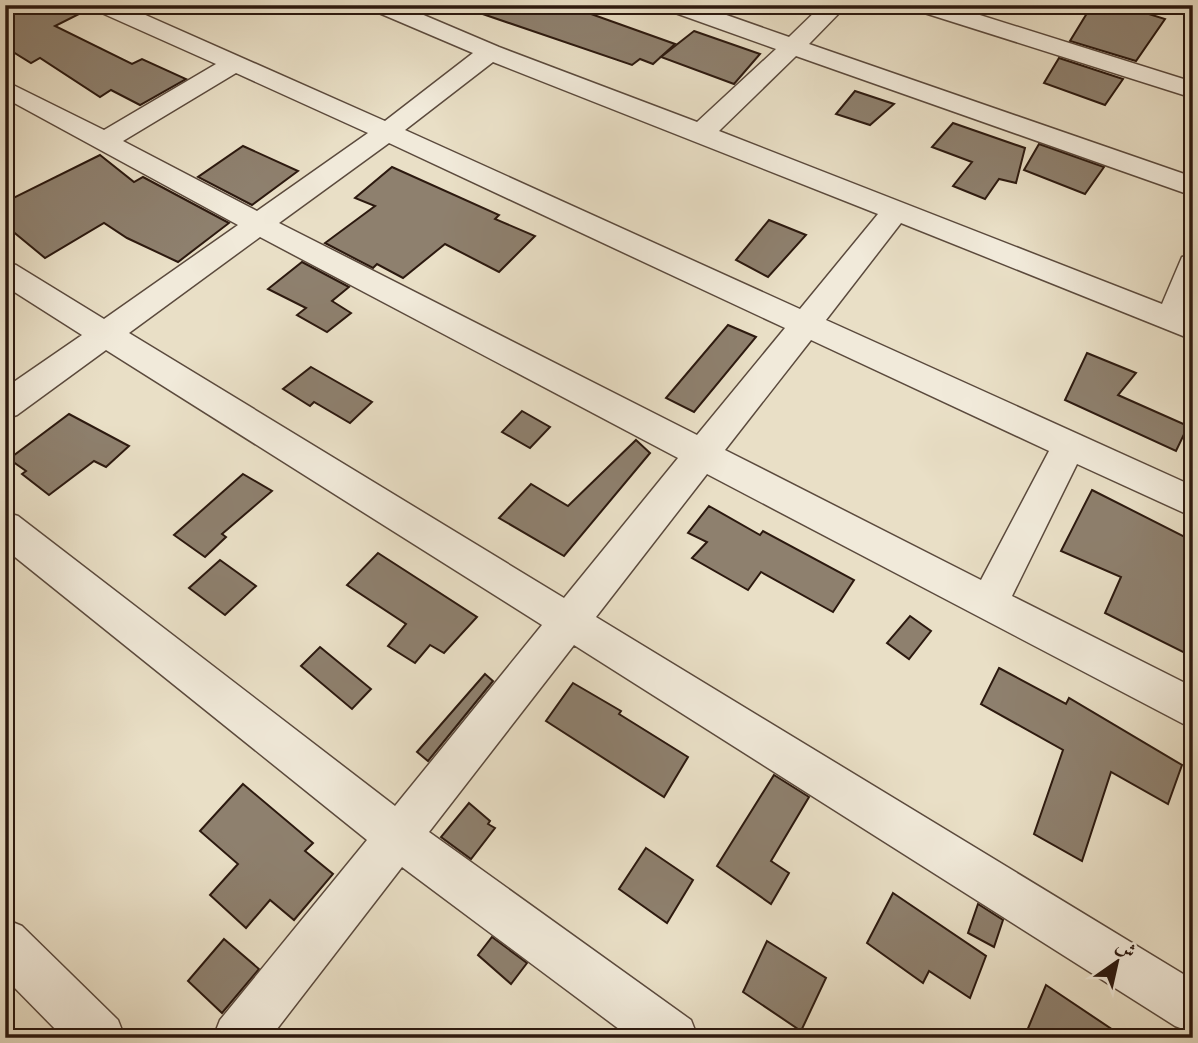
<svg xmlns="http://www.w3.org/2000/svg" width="1198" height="1043" font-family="'Sorts Mill Goudy',Amiri,serif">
<rect width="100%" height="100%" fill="#e9dfc6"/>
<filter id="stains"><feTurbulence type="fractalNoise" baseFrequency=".00286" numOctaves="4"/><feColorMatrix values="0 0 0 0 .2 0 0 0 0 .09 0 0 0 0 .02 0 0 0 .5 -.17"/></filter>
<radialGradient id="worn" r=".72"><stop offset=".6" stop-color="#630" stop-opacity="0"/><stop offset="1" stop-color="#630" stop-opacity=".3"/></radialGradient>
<g fill="#8e806e" stroke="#2c190f" stroke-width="2">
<polygon points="5,5 90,5 91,8 55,26 132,64 142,59 186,79 140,105 111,90 100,97 40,58 31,63 5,47"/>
<polygon points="472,5 566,5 675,44 653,64 640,59 632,65 471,10"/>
<polygon points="1092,5 1120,5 1165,19 1136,61 1070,41"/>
<polygon points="694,31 760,54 734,84 661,57"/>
<polygon points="1059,58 1123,79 1105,105 1044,83"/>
<polygon points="855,91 894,104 870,125 836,114"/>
<polygon points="953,123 1025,148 1016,183 999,179 985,199 953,186 972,162 932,147"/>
<polygon points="1039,144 1104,167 1085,194 1024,170"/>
<polygon points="243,146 298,171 252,205 198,177"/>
<polygon points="100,155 134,182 143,177 229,223 178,262 127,238 104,223 45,258 5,225 5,202"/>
<polygon points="392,167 499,215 495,219 535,236 499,272 445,244 403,278 377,264 373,268 325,243 375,206 355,198"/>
<polygon points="769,220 806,235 768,277 736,260"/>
<polygon points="302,262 349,287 332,301 351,313 327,332 297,315 306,308 268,289"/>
<polygon points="728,325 756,337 694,412 666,398"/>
<polygon points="1087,353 1136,373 1118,395 1188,426 1176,451 1065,400"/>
<polygon points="311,367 372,402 350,423 314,402 310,406 283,389"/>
<polygon points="522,411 550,427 530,448 502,432"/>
<polygon points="69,414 129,446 106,467 94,461 49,495 22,474 26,471 9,459"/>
<polygon points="636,440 650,453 564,556 499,518 531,484 568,506"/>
<polygon points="243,474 272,491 222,534 226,537 205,557 174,535"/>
<polygon points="1092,490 1193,541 1193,657 1105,613 1121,577 1061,551"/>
<polygon points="709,506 760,535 763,531 854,580 833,612 761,572 748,590 692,558 707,542 688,533"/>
<polygon points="378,553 477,617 444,653 430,645 415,663 388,646 406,624 347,585"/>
<polygon points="220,560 256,586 225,615 189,588"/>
<polygon points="910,616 931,631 909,659 887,643"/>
<polygon points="320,647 371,689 352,709 301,666"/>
<polygon points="999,668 1066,704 1069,698 1182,765 1168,804 1111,772 1082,861 1034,834 1063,750 981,704"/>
<polygon points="485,674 493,681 428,761 417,752"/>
<polygon points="573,683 621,711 619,714 688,757 664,797 546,721"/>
<polygon points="774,775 809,797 771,861 789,873 771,904 717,866"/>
<polygon points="243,784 313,843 305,851 333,874 294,920 270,900 246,928 210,895 238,864 200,831"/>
<polygon points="469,803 490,821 488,824 495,828 471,859 441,837"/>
<polygon points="646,848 693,880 667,923 619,889"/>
<polygon points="893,893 986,956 970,998 929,971 923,983 867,943"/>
<polygon points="978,904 1003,920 994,947 968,933"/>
<polygon points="492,937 527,963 511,984 478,955"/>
<polygon points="224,939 259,969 222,1013 188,981"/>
<polygon points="767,941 826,978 801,1031 743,992"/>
<polygon points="1046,985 1125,1038 1024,1038"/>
</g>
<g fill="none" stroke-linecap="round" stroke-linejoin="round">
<defs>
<g id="minor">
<path d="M92,5H123L385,121L473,53L372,10L369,5H400L499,47L697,122L776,49L667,10L664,5H698L789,37L822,5H847L809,44L1193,177V196L796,56L719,131L1162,304L1182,257L1193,254V304L1189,315L1193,317V340L901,223L826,320L1193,486V517L1077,464L1012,596L1193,687V729L707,474L596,617L1193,980V1033L1175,1026L574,645L429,832L691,1020L698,1038H631L402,867L270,1038H213L220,1020L367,840L5,549V512L18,516L395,806L542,625L106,350L17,415L5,419V388L82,335L5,286V262L16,265L104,319L238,225L5,98V81L104,130L216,64L95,10ZM493,62L878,214L800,309L405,130ZM236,73L368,133L257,211L123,141ZM389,143L785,328L697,435L279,223ZM260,237L678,458L564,598L129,333ZM811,340L1049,451L981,580L725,450Z"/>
<polygon points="912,5 948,5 1193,82 1193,98 915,10"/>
<polygon points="5,919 22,926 118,1020 125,1038 64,1038 5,978"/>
</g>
</defs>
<use href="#minor" stroke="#5b4a3d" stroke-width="3"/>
<use href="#minor" fill="#f1eada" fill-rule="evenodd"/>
</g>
<rect width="1198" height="1043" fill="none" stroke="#e9dfc6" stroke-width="28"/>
<rect x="7" y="7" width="1184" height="1029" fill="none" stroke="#2c190f" stroke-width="3.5"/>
<rect x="14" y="14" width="1170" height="1015" fill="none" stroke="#2c190f" stroke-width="2"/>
<g transform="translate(1117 962) rotate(34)" stroke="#f1eada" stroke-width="5" paint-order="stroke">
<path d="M0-5L12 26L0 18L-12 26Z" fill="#2c190f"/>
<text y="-10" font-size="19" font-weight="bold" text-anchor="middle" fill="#2c190f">ش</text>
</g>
<rect width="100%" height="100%" filter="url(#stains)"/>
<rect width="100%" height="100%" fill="url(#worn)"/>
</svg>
